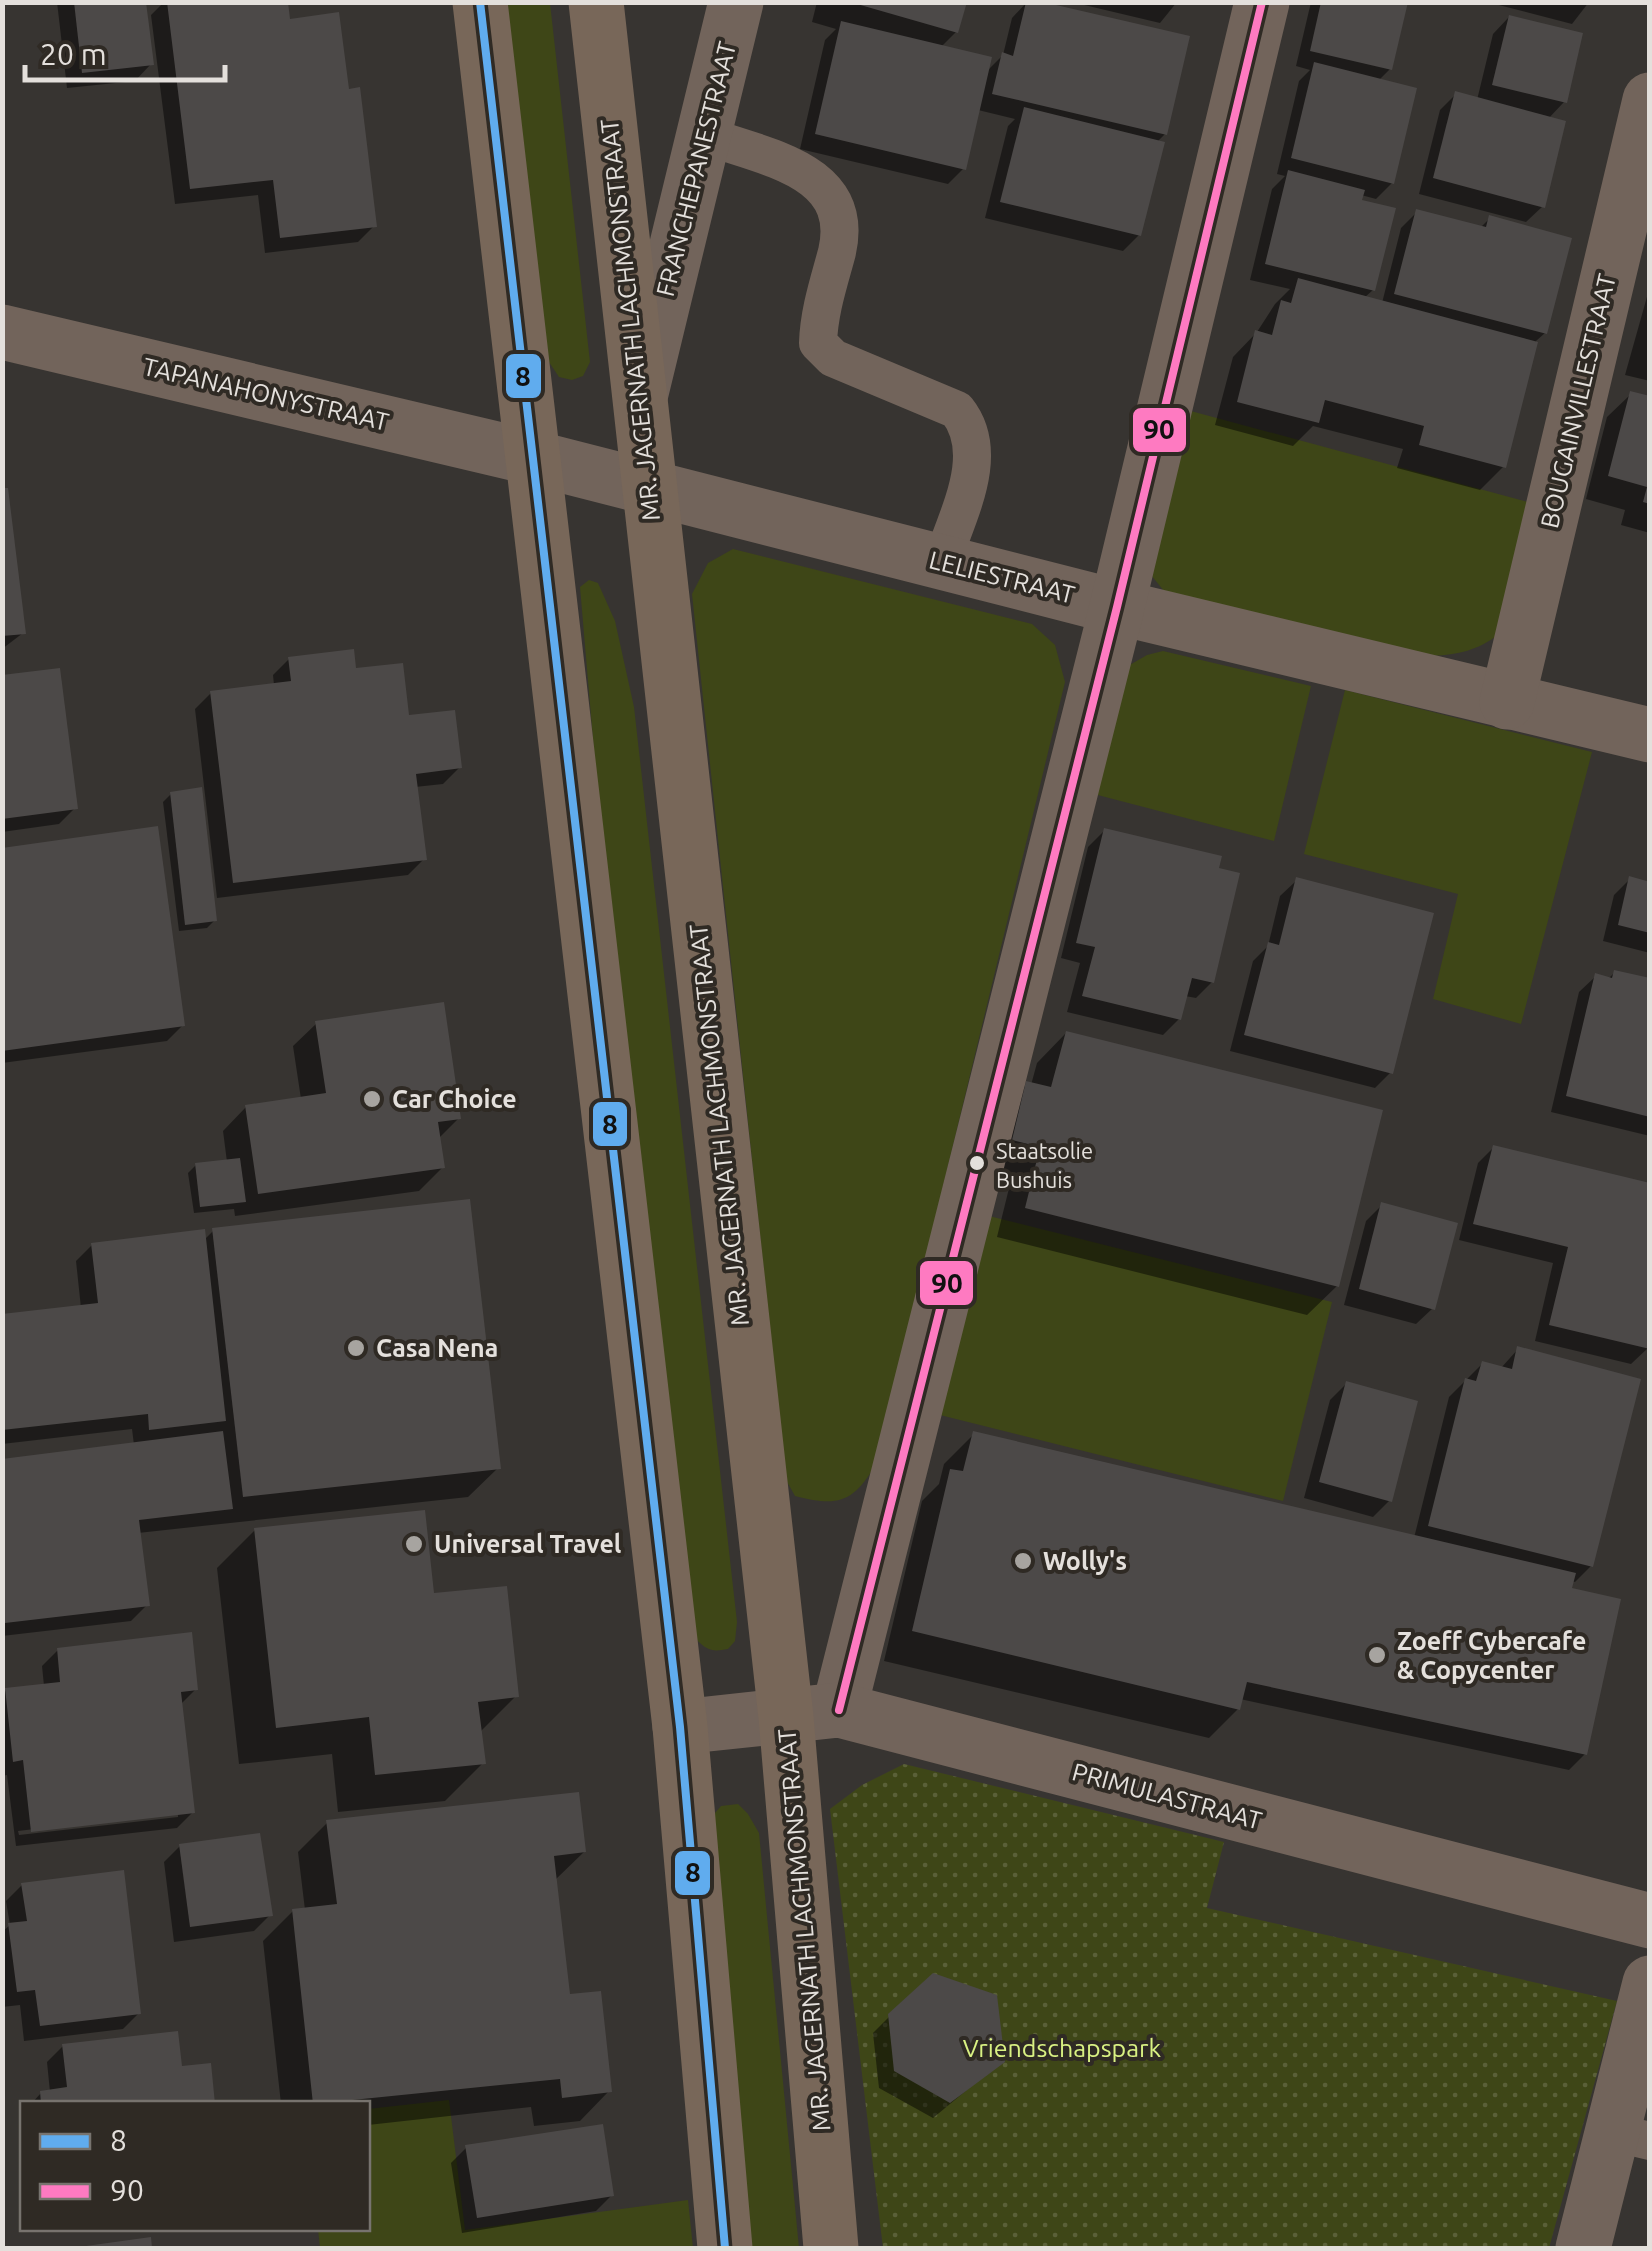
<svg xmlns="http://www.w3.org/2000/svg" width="1652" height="2251" font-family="Ubuntu,sans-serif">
<defs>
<pattern id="park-dots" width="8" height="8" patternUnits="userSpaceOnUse" patternTransform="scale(2.5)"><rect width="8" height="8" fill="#3e4617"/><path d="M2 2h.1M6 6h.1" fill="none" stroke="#5a6038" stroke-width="1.8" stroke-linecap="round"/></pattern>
</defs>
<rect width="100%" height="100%" fill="#373431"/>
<g fill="#3e4617">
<polygon points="504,3 550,3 590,362 583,376 572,380 559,377 549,362"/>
<path d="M1176,407L1528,502L1495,637C1474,652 1454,655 1428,656L1164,591L1151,575Z"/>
<path d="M733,549L1032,624L1055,645L1065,682L876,1464C853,1503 838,1507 795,1496L786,1480L692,594L708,563Z"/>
<path d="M589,580L598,583L615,621L634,707L737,1622L735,1641L728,1649C713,1652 707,1651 696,1639L605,879L580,587Z"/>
<polygon points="1163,651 1311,686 1274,841 1090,793 1121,670 1147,655"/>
<polygon points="1345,690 1592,752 1521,1024 1433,999 1458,894 1304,854"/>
<polygon points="989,1216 1332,1302 1283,1501 940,1415"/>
<polygon points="738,1804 748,1814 759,1833 799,2248 747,2248 709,1820 721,1806"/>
<polygon points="449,2100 465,2230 688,2200 693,2248 320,2248 318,2229 368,2228 368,2109"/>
</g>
<polygon fill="url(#park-dots)" points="904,1764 1224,1842 1207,1908 1617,2001 1549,2248 883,2248 830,1809 862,1785"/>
<g fill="#0007" fill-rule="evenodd">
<polygon points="57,2 144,2 151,64 135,81 67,88"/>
<polygon points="164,2 285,2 288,22 347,92 374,226 358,242 265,253 258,195 175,204 151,15"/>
<polygon points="817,2 964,2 956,32 940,48 987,71 1003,55 1012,18 1027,2 1165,134 1156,143 1139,235 1123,251 985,218 1008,126 1015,119 978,110 964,168 948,184 800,149 825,40 836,29 812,22"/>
<polygon points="1177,2 1160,23 1080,4 1080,2"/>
<polygon points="1311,2 1405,2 1390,69 1378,81 1392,183 1376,199 1361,195 1373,290 1364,298 1382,303 1401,228 1417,212 1480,228 1490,218 1545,333 1536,341 1503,467 1480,490 1397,468 1403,449 1313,426 1293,446 1215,425 1233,357 1257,332 1275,304 1290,289 1250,280 1272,189 1285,176 1277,174 1299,81 1310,70 1296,66"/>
<polygon points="1487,2 1589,2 1572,24"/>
<polygon points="1509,17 1564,102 1548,119 1543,206 1526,222 1419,194 1440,110 1456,94 1477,100 1493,34"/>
<polygon points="1650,286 1650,381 1625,375"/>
<polygon points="1631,394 1650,398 1650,533 1621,525 1625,510 1586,499 1607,417"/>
<polygon points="2,491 23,633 2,649"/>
<polygon points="289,659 407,718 460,767 443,784 415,787 424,859 408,875 217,898 195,709 211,693 274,685 273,675"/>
<polygon points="2,678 75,808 59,824 2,832"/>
<polygon points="171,794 215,920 207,928 179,931 163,802"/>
<polygon points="1104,831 1212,982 1196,998 1185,996 1179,1019 1163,1035 1067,1012 1080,963 1061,958 1088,847"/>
<polygon points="2,850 183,1025 167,1041 2,1063"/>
<polygon points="1630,879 1650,884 1650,953 1603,941 1614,895"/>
<polygon points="1297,880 1391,1072 1375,1088 1230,1051 1253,961 1268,946 1280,896"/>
<polygon points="1615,972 1650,981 1650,1136 1551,1112 1579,992 1596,976 1608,979"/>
<polygon points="317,1023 459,1118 438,1139 443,1167 419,1191 235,1216 234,1209 194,1213 188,1173 196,1165 227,1162 223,1131 246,1107 301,1099 293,1046"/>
<polygon points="1066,1033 1337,1286 1307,1315 997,1237 1012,1176 984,1169 998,1113 1027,1084 1031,1085 1037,1063"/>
<polygon points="1494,1147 1648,1348 1631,1364 1535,1341 1553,1263 1459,1240 1478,1163"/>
<polygon points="1382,1205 1433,1308 1416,1324 1344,1305 1366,1221"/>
<polygon points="213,1231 498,1468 468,1497 138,1533 147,1605 131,1621 2,1636 2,1461 134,1445 132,1429 2,1444 2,1316 81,1308 76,1261 92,1245 203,1241"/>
<polygon points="1518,1349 1591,1566 1575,1582 1571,1581 1585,1754 1569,1770 1240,1699 1238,1709 1209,1738 884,1661 922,1501 939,1484 944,1464 974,1434 1414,1538 1449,1397 1483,1363 1501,1368"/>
<polygon points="1346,1384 1389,1501 1373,1517 1304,1498 1330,1400"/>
<polygon points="255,1530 432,1596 516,1696 479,1733 483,1763 445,1801 338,1812 332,1754 239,1764 217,1568"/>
<path d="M58,1650L196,1689L180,1705L193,1812L177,1828L16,1846L7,1775L2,1776V1694L6,1691L44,1686L42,1666ZM178,1812V1817L19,1835L18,1831Z"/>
<polygon points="328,1822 584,1852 555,1880 568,1997 609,2091 580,2121 534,2126 531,2107 368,2125 368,2104 281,2104 263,1941 293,1911 305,1910 298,1852"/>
<polygon points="180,1846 270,1915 254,1931 174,1942 164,1862"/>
<polygon points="22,1885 139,2013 123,2029 24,2041 20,2005 2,2007 2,1932 10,1925 6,1901"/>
<polygon points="890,2016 1002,2061 933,2118 879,2088 873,2033"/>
<polygon points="63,2046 180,2069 213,2104 31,2104 41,2093 50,2092 47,2062"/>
<polygon points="467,2147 612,2195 596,2211 462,2233 451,2163"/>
</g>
<g fill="#4c4948">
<polygon points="74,2 146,2 154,65 82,73"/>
<polygon points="167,2 288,2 290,19 339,12 349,89 360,87 377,227 280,238 273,180 190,189"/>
<polygon points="850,2 967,2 958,33"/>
<polygon points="1026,2 1043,2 1190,36 1167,135 992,94 1002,52 1013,56"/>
<polygon points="1321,2 1408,2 1392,70 1310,51"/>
<polygon points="1509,15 1583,33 1567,103 1492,85"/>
<polygon points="841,21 992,57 966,170 815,134"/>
<polygon points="1314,62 1417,88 1394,184 1291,158"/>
<polygon points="1455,91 1566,121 1545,208 1433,178"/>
<polygon points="1024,107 1165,142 1141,236 1000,202"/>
<polygon points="1288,170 1365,190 1362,200 1396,208 1375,291 1265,264"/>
<polygon points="1416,209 1486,227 1489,215 1572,238 1547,334 1394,294"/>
<polygon points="1298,278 1538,342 1506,468 1419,445 1424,426 1325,400 1319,423 1237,402 1255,330 1272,335 1281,300 1291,303"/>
<polygon points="1630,391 1650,396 1650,504 1643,502 1647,487 1608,476"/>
<polygon points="2,488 8,488 26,634 2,636"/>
<polygon points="354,649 356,668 403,663 409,715 455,710 462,768 416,774 427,860 233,883 210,691 291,681 288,657"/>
<polygon points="60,668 78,809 2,819 2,675"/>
<polygon points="202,787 217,921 185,925 170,792"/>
<polygon points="158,826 185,1026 2,1051 2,848"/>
<polygon points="1104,828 1222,856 1219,868 1240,873 1214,983 1192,978 1181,1020 1082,996 1095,947 1076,943"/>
<polygon points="1629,876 1650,882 1650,933 1618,925"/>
<polygon points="1296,877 1434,913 1393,1074 1244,1035 1268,942 1279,945"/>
<polygon points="1614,970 1650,978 1650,1117 1566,1096 1595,973 1612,978"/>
<polygon points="444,1002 461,1119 438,1122 445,1168 258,1194 245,1105 326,1093 315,1021"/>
<polygon points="1066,1031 1383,1110 1339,1287 1025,1208 1040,1147 1012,1140 1026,1081 1051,1087"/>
<polygon points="1493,1145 1650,1183 1650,1349 1549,1325 1568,1247 1473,1224"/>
<polygon points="240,1158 246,1202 200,1207 195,1163"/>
<polygon points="470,1199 501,1469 243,1497 212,1228"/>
<polygon points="1381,1202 1458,1223 1435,1310 1359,1289"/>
<polygon points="205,1229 226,1421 149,1430 148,1414 2,1430 2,1314 98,1303 91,1243"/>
<polygon points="1517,1346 1641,1379 1593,1567 1428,1526 1465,1378 1476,1381 1482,1361 1512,1369"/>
<polygon points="1346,1381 1418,1401 1392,1502 1319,1482"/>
<polygon points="223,1431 233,1509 139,1520 150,1606 5,1623 2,1459"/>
<polygon points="973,1431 1576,1573 1572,1588 1621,1599 1587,1755 1247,1682 1240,1710 912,1631 950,1469 963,1471"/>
<polygon points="425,1510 434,1593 507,1586 519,1697 478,1702 486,1764 375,1775 369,1717 276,1728 254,1528"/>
<polygon points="192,1632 198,1690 181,1692 195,1813 31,1832 23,1760 13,1762 5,1688 60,1682 57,1648"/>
<polygon points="579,1792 586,1852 554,1856 570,1994 601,1991 612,2092 562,2098 560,2079 313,2104 292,1909 337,1904 326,1820"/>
<polygon points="260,1833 273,1916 190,1927 179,1844"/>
<polygon points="124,1870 141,2014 40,2026 35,1990 17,1992 8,1923 27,1921 21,1883"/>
<polygon points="933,1973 997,1995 1005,2062 950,2103 894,2071 888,2014"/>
<polygon points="178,2031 182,2066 211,2063 215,2104 41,2104 40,2091 67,2087 62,2044"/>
<polygon points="603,2124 614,2196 477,2218 465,2145"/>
<polygon points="151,2237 152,2248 86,2248 86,2246"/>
</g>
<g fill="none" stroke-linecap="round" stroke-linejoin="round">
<g stroke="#72645b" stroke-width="38">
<path d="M704,135C763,157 856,169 837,252C829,282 819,311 818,343L833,358L957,410C992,454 957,515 942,562"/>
<polyline points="1612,2132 1650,2141"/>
</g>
<g stroke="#72645b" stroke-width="55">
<polyline points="2,332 530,457 1117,607 1650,735"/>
<polyline points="641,393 736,2"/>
<polyline points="1507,702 1650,100"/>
<polyline points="839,1710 1117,607 1262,2"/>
<polyline points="680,1727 839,1710 1650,1921"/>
<polyline points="1583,2248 1650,1983"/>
</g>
<g stroke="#786759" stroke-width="55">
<polyline points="480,2 680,1727 725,2248"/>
<polyline points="596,2 786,1717 831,2248"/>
</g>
<defs>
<polyline id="bus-1" points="480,2 680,1727 725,2248"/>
<polyline id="bus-2" points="839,1710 1117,607 1262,2"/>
</defs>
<use href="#bus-1" stroke="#2f2a24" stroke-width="15"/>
<use href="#bus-2" stroke="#2f2a24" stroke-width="15"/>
<use href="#bus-1" stroke="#60acee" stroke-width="8"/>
<use href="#bus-2" stroke="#fe7ac1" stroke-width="8"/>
</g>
<g fill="#a7a4a0" stroke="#2f2a24" stroke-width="4">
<circle cx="372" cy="1099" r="10"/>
<circle cx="356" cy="1348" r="10"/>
<circle cx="414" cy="1544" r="10"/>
<circle cx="1023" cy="1561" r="10"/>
<circle cx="1377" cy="1655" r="10"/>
</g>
<circle fill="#e4e0dc" stroke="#2f2a24" stroke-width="4" cx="977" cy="1163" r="9"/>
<g text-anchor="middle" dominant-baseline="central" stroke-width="8" stroke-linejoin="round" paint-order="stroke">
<g font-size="22" fill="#e4e0dc" stroke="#2f2a24" text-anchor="start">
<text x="996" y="1150">Staatsolie<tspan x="996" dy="29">Bushuis</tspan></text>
</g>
<g font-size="25" fill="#e4e0dc" stroke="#2f2a24">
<text transform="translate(696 169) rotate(-76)">FRANCHEPANESTRAAT</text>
<text transform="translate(630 320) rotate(-96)">MR. JAGERNATH LACHMONSTRAAT</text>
<text transform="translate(266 394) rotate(13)">TAPANAHONYSTRAAT</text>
<text transform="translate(1578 401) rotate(-77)">BOUGAINVILLESTRAAT</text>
<text transform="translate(1002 577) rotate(14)">LELIESTRAAT</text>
<text transform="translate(719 1125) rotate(-96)">MR. JAGERNATH LACHMONSTRAAT</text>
<text transform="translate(1167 1796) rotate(15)">PRIMULASTRAAT</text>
<text transform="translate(804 1930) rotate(-95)">MR. JAGERNATH LACHMONSTRAAT</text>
</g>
<g font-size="25" font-weight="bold" fill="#e4e0dc" stroke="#2f2a24" text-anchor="start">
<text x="392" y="1099">Car Choice</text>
<text x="376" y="1348">Casa Nena</text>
<text x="434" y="1544">Universal Travel</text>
<text x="1043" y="1561">Wolly's</text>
<text x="1397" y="1641">Zoeff Cybercafe<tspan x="1397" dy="29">&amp; Copycenter</tspan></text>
</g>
<g font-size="25" fill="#d9f183" stroke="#2f2a24">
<text x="1062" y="2048">Vriendschapspark</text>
</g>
</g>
<g stroke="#2f2a24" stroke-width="4">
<rect x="504" y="352" width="39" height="48" rx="10" fill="#60acee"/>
<rect x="1131" y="406" width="57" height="48" rx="10" fill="#fe7ac1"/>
<rect x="591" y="1100" width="38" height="48" rx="10" fill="#60acee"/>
<rect x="918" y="1259" width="57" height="48" rx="10" fill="#fe7ac1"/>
<rect x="673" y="1849" width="39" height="48" rx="10" fill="#60acee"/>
</g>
<g font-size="28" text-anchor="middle" font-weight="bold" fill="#111">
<text x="523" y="386">8</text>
<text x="1159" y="439">90</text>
<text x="610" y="1134">8</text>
<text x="947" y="1293">90</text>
<text x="693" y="1882">8</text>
</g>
<rect width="1652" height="2251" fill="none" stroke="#e4e0dc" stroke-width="10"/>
<rect x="20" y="2101" width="350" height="130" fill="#2f2a24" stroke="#77736e" stroke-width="2.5"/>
<rect x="40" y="2134" width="50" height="15" fill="#60acee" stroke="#77736e" stroke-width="2.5"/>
<text x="110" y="2151" font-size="30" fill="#e4e0dc">8</text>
<rect x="40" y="2184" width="50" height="15" fill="#fe7ac1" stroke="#77736e" stroke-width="2.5"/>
<text x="110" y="2201" font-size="30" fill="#e4e0dc">90</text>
<path d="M25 65v15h200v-15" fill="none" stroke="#e4e0dc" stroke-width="5"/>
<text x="40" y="65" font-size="30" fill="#e4e0dc" stroke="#2f2a24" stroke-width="8" paint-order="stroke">20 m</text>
</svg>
